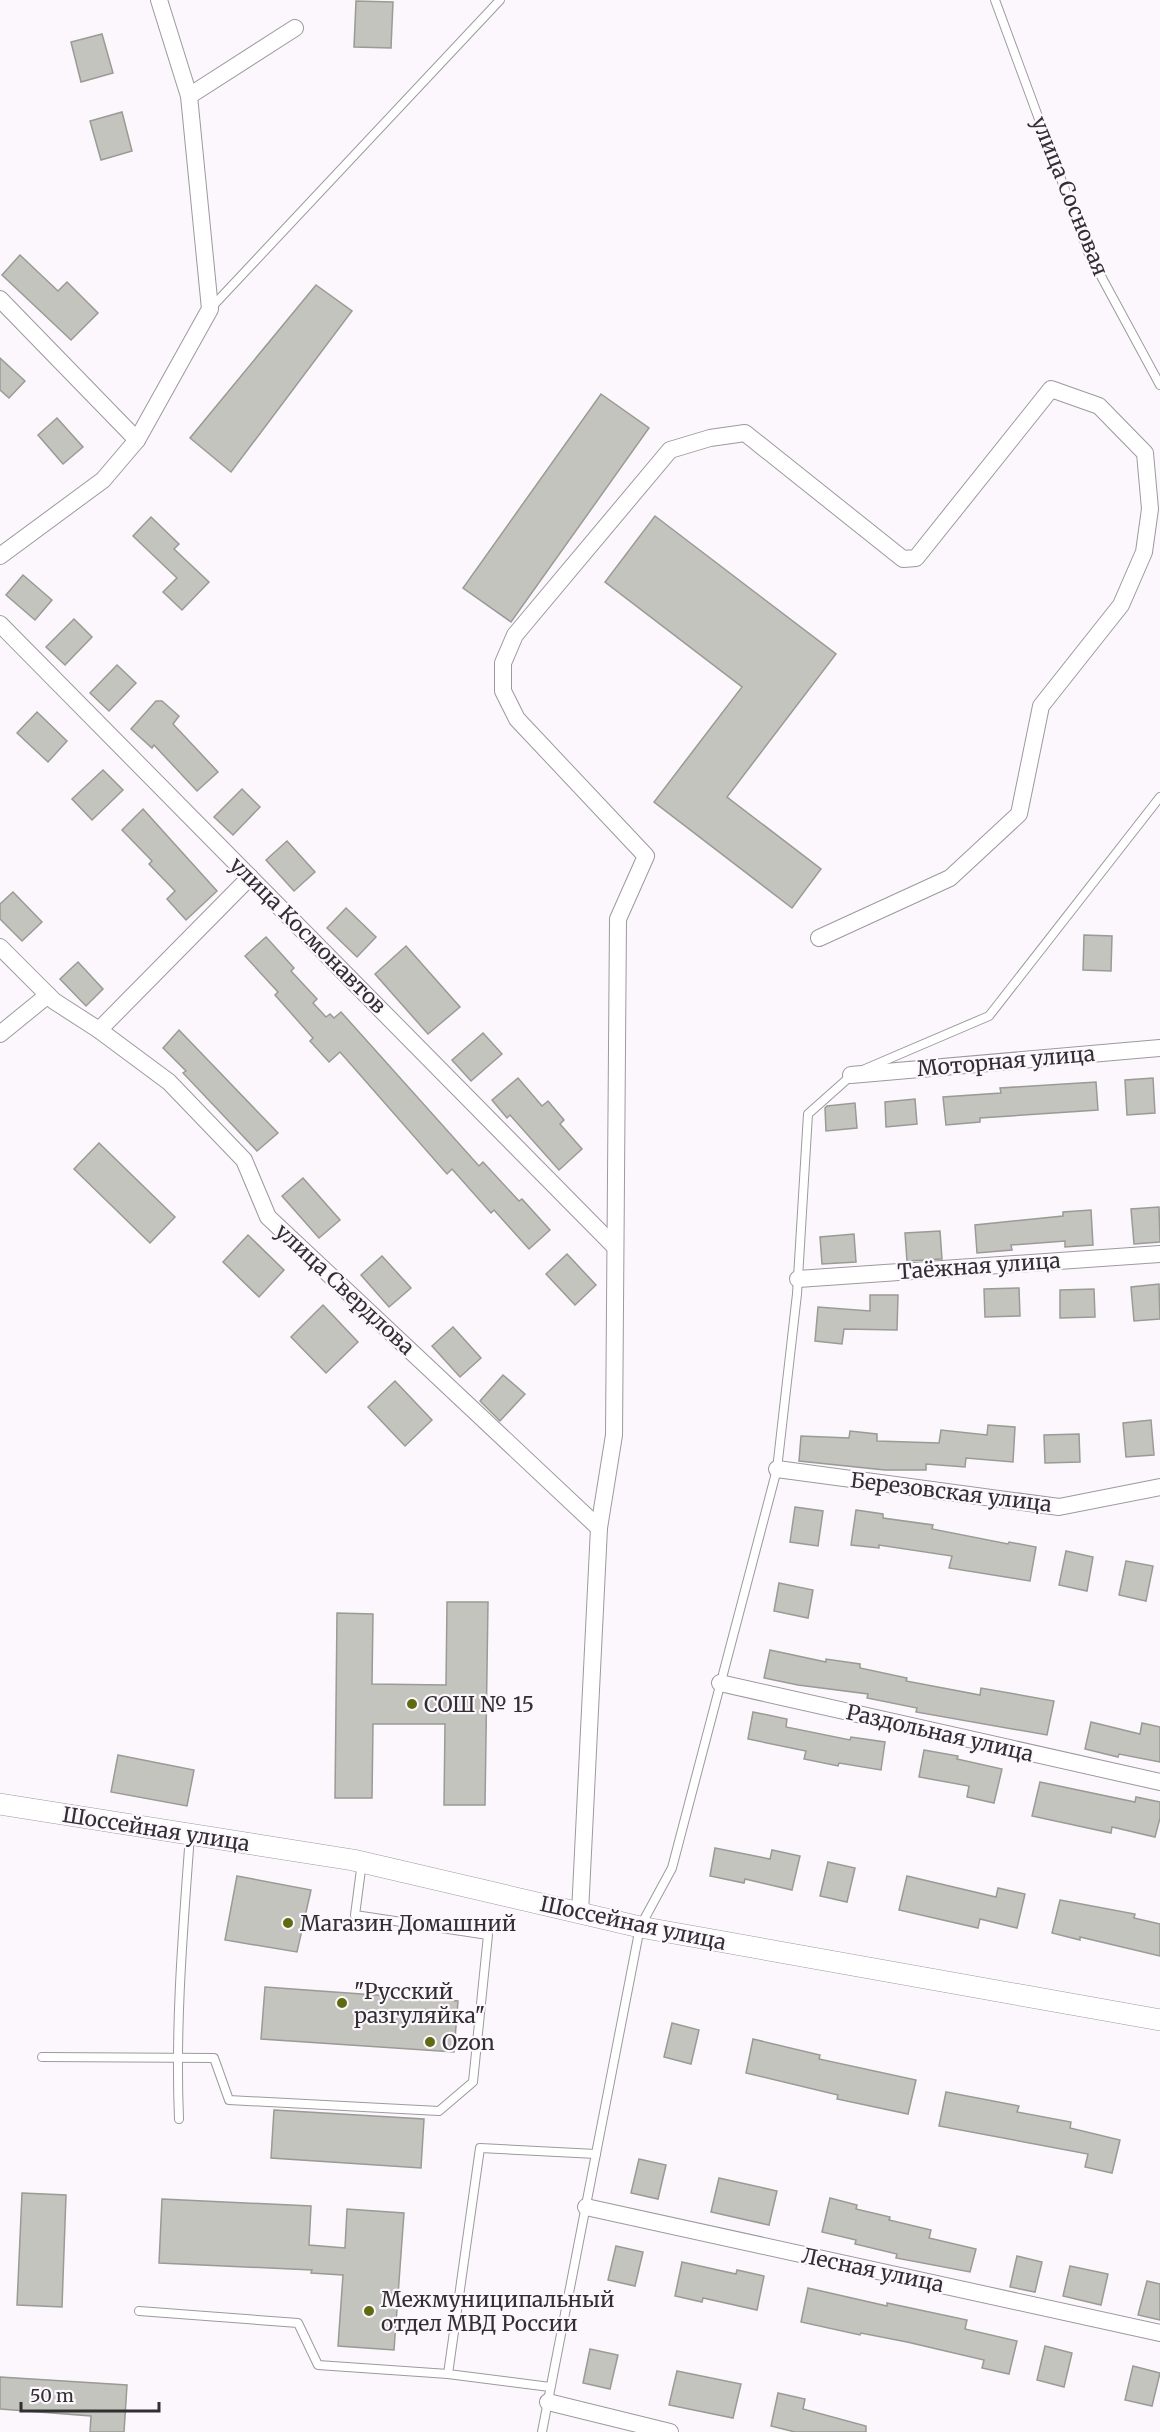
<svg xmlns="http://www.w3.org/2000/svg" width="1160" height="2432" font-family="Merriweather,serif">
<rect width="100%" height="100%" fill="#fcf7fd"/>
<g fill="#c3c4bd" stroke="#999b94" stroke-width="1.5">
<polygon points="356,1 393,2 391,48 354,47"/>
<polygon points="102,34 113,73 81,82 71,42"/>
<polygon points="122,112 132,151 101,160 90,121"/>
<polygon points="20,255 58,291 67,282 98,313 71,340 2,275"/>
<polygon points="316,285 352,311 231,472 190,438"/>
<polygon points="0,358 25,381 9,398 0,390"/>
<polygon points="601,394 649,428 511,622 463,588"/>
<polygon points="57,418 83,447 63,464 38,435"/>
<polygon points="655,516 836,654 727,797 821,869 792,908 654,802 742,687 605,582"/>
<polygon points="151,517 179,544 174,549 209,582 182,610 163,592 177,578 133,536"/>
<polygon points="23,575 52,600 35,620 6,595"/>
<polygon points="74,619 92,637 65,665 46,647"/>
<polygon points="117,665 136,683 109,711 90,693"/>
<polygon points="156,701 162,701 179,716 173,724 218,772 197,791 154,745 152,748 131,729"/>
<polygon points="37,712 67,741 48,762 17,733"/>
<polygon points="103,770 123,790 92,820 72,799"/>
<polygon points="242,789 260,807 233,835 214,817"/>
<polygon points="143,809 217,891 186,920 167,899 175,891 149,864 152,861 122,830"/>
<polygon points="287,841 315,872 294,891 266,860"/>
<polygon points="13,892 42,922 22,941 0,919 0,904"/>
<polygon points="346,908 376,937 357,957 327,928"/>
<polygon points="1084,935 1112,936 1111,971 1083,970"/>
<polygon points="266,937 294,968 291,971 317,999 313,1003 326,1017 330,1014 334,1018 341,1012 479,1166 483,1162 519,1201 522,1199 550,1230 529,1249 494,1210 491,1213 452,1169 447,1174 340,1052 329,1062 310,1041 313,1038 275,995 278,992 245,956"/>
<polygon points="406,946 460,1007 428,1034 375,974"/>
<polygon points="78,962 103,989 86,1006 60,979"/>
<polygon points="179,1030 278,1133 257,1151 183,1073 186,1071 163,1048"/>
<polygon points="483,1033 502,1054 471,1081 452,1060"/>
<polygon points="518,1078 542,1106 548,1101 564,1120 560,1124 582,1149 559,1170 510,1115 507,1118 492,1100"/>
<polygon points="1153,1078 1155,1113 1127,1115 1125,1080"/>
<polygon points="1096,1082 1098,1110 980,1118 980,1122 946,1125 943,1097 1001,1093 1000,1088"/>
<polygon points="915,1099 917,1124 886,1127 885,1102"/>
<polygon points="855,1103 857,1128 826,1131 825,1108 827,1106"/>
<polygon points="99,1143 175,1217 150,1243 74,1169"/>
<polygon points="303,1178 340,1220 319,1238 282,1196"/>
<polygon points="1159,1207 1160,1242 1134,1244 1131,1209"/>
<polygon points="1091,1210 1093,1245 1065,1247 1065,1241 1011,1245 1012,1250 977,1253 975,1225 1063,1216 1063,1212"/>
<polygon points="940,1231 942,1259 907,1261 905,1233"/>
<polygon points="854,1234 856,1262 822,1264 820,1237"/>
<polygon points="248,1235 284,1270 259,1297 223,1262"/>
<polygon points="567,1254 596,1285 575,1305 546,1274"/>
<polygon points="382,1256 411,1288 389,1307 361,1275"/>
<polygon points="1159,1284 1160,1319 1134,1321 1131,1287"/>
<polygon points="1019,1288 1020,1316 985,1317 984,1289"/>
<polygon points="1094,1289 1095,1317 1060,1318 1060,1290"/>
<polygon points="870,1295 898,1295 897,1330 844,1329 842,1344 815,1341 818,1307 870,1311"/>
<polygon points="323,1305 358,1342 326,1373 291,1337"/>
<polygon points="453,1327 481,1358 460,1377 432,1346"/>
<polygon points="503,1375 525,1394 500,1421 480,1401"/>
<polygon points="395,1381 432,1420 405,1446 368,1407"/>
<polygon points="1151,1420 1154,1455 1126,1457 1123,1423"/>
<polygon points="988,1425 1015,1427 1013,1462 966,1458 965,1467 926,1464 926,1470 885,1470 799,1461 801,1436 849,1438 850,1431 877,1434 877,1441 939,1443 941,1430 987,1435"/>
<polygon points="1079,1434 1080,1462 1045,1463 1044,1435"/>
<polygon points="795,1507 823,1511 818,1546 790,1542"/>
<polygon points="856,1510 883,1514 883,1518 933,1525 932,1529 1008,1544 1009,1542 1036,1547 1030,1581 949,1568 952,1556 879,1545 879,1548 851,1545"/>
<polygon points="1066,1551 1093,1557 1087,1591 1059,1585"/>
<polygon points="1126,1561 1153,1566 1146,1601 1119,1595"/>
<polygon points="779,1583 813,1590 808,1618 774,1611"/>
<polygon points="447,1602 488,1602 485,1805 444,1805 445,1724 373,1724 372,1798 335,1798 337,1613 373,1614 372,1684 446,1685"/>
<polygon points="770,1650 826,1662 826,1659 860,1664 860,1668 907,1678 906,1681 980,1695 981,1688 1054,1701 1047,1735 916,1712 917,1708 867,1698 868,1694 798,1685 764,1678"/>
<polygon points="753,1712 787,1719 786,1727 850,1740 851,1737 885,1742 881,1770 839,1763 838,1766 804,1759 806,1751 748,1739"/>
<polygon points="1091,1722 1140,1734 1142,1723 1160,1727 1160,1762 1119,1754 1118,1757 1085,1749"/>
<polygon points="924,1750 958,1756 957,1759 1002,1769 994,1803 967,1797 969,1786 919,1777"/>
<polygon points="118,1755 194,1770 187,1806 111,1792"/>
<polygon points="1040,1782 1135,1802 1136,1797 1160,1802 1160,1818 1155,1837 1112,1827 1111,1833 1032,1816"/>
<polygon points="715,1848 770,1859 772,1850 800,1856 792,1890 745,1879 744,1883 710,1876"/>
<polygon points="828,1862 855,1868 847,1902 820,1896"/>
<polygon points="237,1876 311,1890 297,1952 225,1940"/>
<polygon points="907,1876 996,1897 998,1888 1025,1894 1017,1928 980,1919 978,1928 899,1910"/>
<polygon points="1060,1900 1135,1914 1134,1918 1160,1924 1160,1956 1080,1937 1080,1940 1052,1933"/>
<polygon points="265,1987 458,2001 454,2052 261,2039"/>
<polygon points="672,2023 699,2030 691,2064 664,2057"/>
<polygon points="753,2039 820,2055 819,2059 916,2080 908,2114 837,2099 838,2095 746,2073"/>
<polygon points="946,2092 1019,2106 1017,2112 1071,2122 1070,2128 1120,2140 1112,2173 1085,2167 1088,2154 939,2126"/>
<polygon points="274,2110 424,2119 421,2168 271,2158"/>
<polygon points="639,2159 666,2165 658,2199 631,2193"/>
<polygon points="719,2178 777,2191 769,2225 711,2212"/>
<polygon points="22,2193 66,2195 62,2307 17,2305"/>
<polygon points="830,2198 857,2205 856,2209 890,2217 889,2220 931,2230 929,2238 976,2249 970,2272 896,2258 897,2254 855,2244 856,2240 822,2232"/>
<polygon points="162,2199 311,2206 309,2245 345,2248 347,2209 404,2213 394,2350 338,2346 343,2275 311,2273 312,2270 159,2263"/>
<polygon points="616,2246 643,2252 635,2286 608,2280"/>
<polygon points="1017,2256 1042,2262 1035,2292 1010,2287"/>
<polygon points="682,2262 736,2274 737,2270 764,2276 757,2310 703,2298 702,2302 675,2296"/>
<polygon points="1070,2266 1108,2274 1101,2305 1063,2296"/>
<polygon points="1147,2281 1160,2284 1160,2320 1138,2315"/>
<polygon points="808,2288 887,2306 887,2303 967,2320 965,2329 1017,2341 1009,2374 982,2368 984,2360 907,2342 861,2333 860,2335 801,2322"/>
<polygon points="1045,2346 1072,2353 1064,2387 1037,2380"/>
<polygon points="590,2349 618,2355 610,2389 583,2383"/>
<polygon points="1133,2366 1160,2373 1152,2406 1125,2400"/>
<polygon points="677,2371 741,2384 733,2418 669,2405"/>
<polygon points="0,2377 127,2385 124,2432 90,2432 91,2416 0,2409"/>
<polygon points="778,2393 805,2399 803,2409 866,2426 866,2432 795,2432 771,2426"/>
</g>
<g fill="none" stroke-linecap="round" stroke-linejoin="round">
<defs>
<g id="service">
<polyline points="995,0 1088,252 1160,385"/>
<polyline points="210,309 500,0"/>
<polyline points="865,1069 989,1016 1160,797"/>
<polyline points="42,2057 214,2058 229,2100 439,2111 473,2082 488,1935 355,1915 362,1862"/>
<path d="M179,2119C175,2024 183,1930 190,1835"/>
<polyline points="139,2311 298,2323 318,2365 448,2374"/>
<polyline points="550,2387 448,2374 480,2148 596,2154"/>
<polyline points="542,2432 640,1927 672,1868 777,1469 797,1294 808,1114 853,1074"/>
</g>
<g id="minor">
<polyline points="189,96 295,28"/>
<polyline points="0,299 137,440"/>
<polyline points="0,556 103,480 137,440 210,309 189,96 159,0"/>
<polyline points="0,624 615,1247"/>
<polyline points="0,947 54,1001 99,1030 169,1082 244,1160 268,1217 599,1528"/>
<polyline points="99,1030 250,877"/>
<polyline points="0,1034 48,995"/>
<polyline points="851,1075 1160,1048"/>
<polyline points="798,1279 1160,1254"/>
<polyline points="777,1469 1059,1507 1160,1487"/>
<polyline points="720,1683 1160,1782"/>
<polyline points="580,1913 599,1528 614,1435 618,919 646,856 517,719 503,691 503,663 515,635 670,450 710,438 745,433 903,559 916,558 1051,389 1099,406 1145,453 1150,509 1144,552 1121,605 1041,706 1019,814 950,878 819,938"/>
<polyline points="586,2207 1160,2333"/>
<polyline points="548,2402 670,2432"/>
</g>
<polyline id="tertiary" points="0,1804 353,1860 640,1927 1160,2020"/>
</defs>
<use href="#service" stroke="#9d999e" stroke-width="10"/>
<use href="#minor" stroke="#9d999e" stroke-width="18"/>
<use href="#tertiary" stroke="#9d999e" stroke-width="22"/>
<use href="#service" stroke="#fff" stroke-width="8"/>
<use href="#minor" stroke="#fff" stroke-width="16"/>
<use href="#tertiary" stroke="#fff" stroke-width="21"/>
</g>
<g fill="#606b11" stroke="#fcf7fd" stroke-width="2">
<circle cx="412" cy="1704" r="6"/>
<circle cx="288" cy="1923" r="6"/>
<circle cx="342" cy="2003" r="6"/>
<circle cx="430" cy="2042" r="6"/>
<circle cx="369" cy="2311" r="6"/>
</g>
<g text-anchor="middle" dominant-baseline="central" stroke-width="4.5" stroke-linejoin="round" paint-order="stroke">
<g font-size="21" fill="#312f31" stroke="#fcf7fd">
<text transform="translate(1070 196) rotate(68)">улица Сосновая</text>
<text transform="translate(308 935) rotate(45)">улица Космонавтов</text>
<text transform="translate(1006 1061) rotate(-5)">Моторная улица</text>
<text transform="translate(979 1266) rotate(-4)">Таёжная улица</text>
<text transform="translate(345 1289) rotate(43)">улица Свердлова</text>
<text transform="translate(951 1492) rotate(7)">Березовская улица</text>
<text transform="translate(940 1733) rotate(13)">Раздольная улица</text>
<text transform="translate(156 1829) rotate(9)">Шоссейная улица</text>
<text transform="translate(633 1923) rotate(12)">Шоссейная улица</text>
<text transform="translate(873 2270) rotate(12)">Лесная улица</text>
</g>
<g font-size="21" fill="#312f31" stroke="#fcf7fd" text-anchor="start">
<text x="424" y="1704">СОШ № 15</text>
<text x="300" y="1923">Магазин Домашний</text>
<text x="354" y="1991">"Русский<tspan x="354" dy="24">разгуляйка"</tspan></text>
<text x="442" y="2042">Ozon</text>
<text x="381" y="2299">Межмуниципальный<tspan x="381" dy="24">отдел МВД России</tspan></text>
</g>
</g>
<path d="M21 2402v9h138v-9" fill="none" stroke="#312f31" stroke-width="3"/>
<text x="30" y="2402" font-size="18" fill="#312f31" stroke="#fcf7fd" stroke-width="4.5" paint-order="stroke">50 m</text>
</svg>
